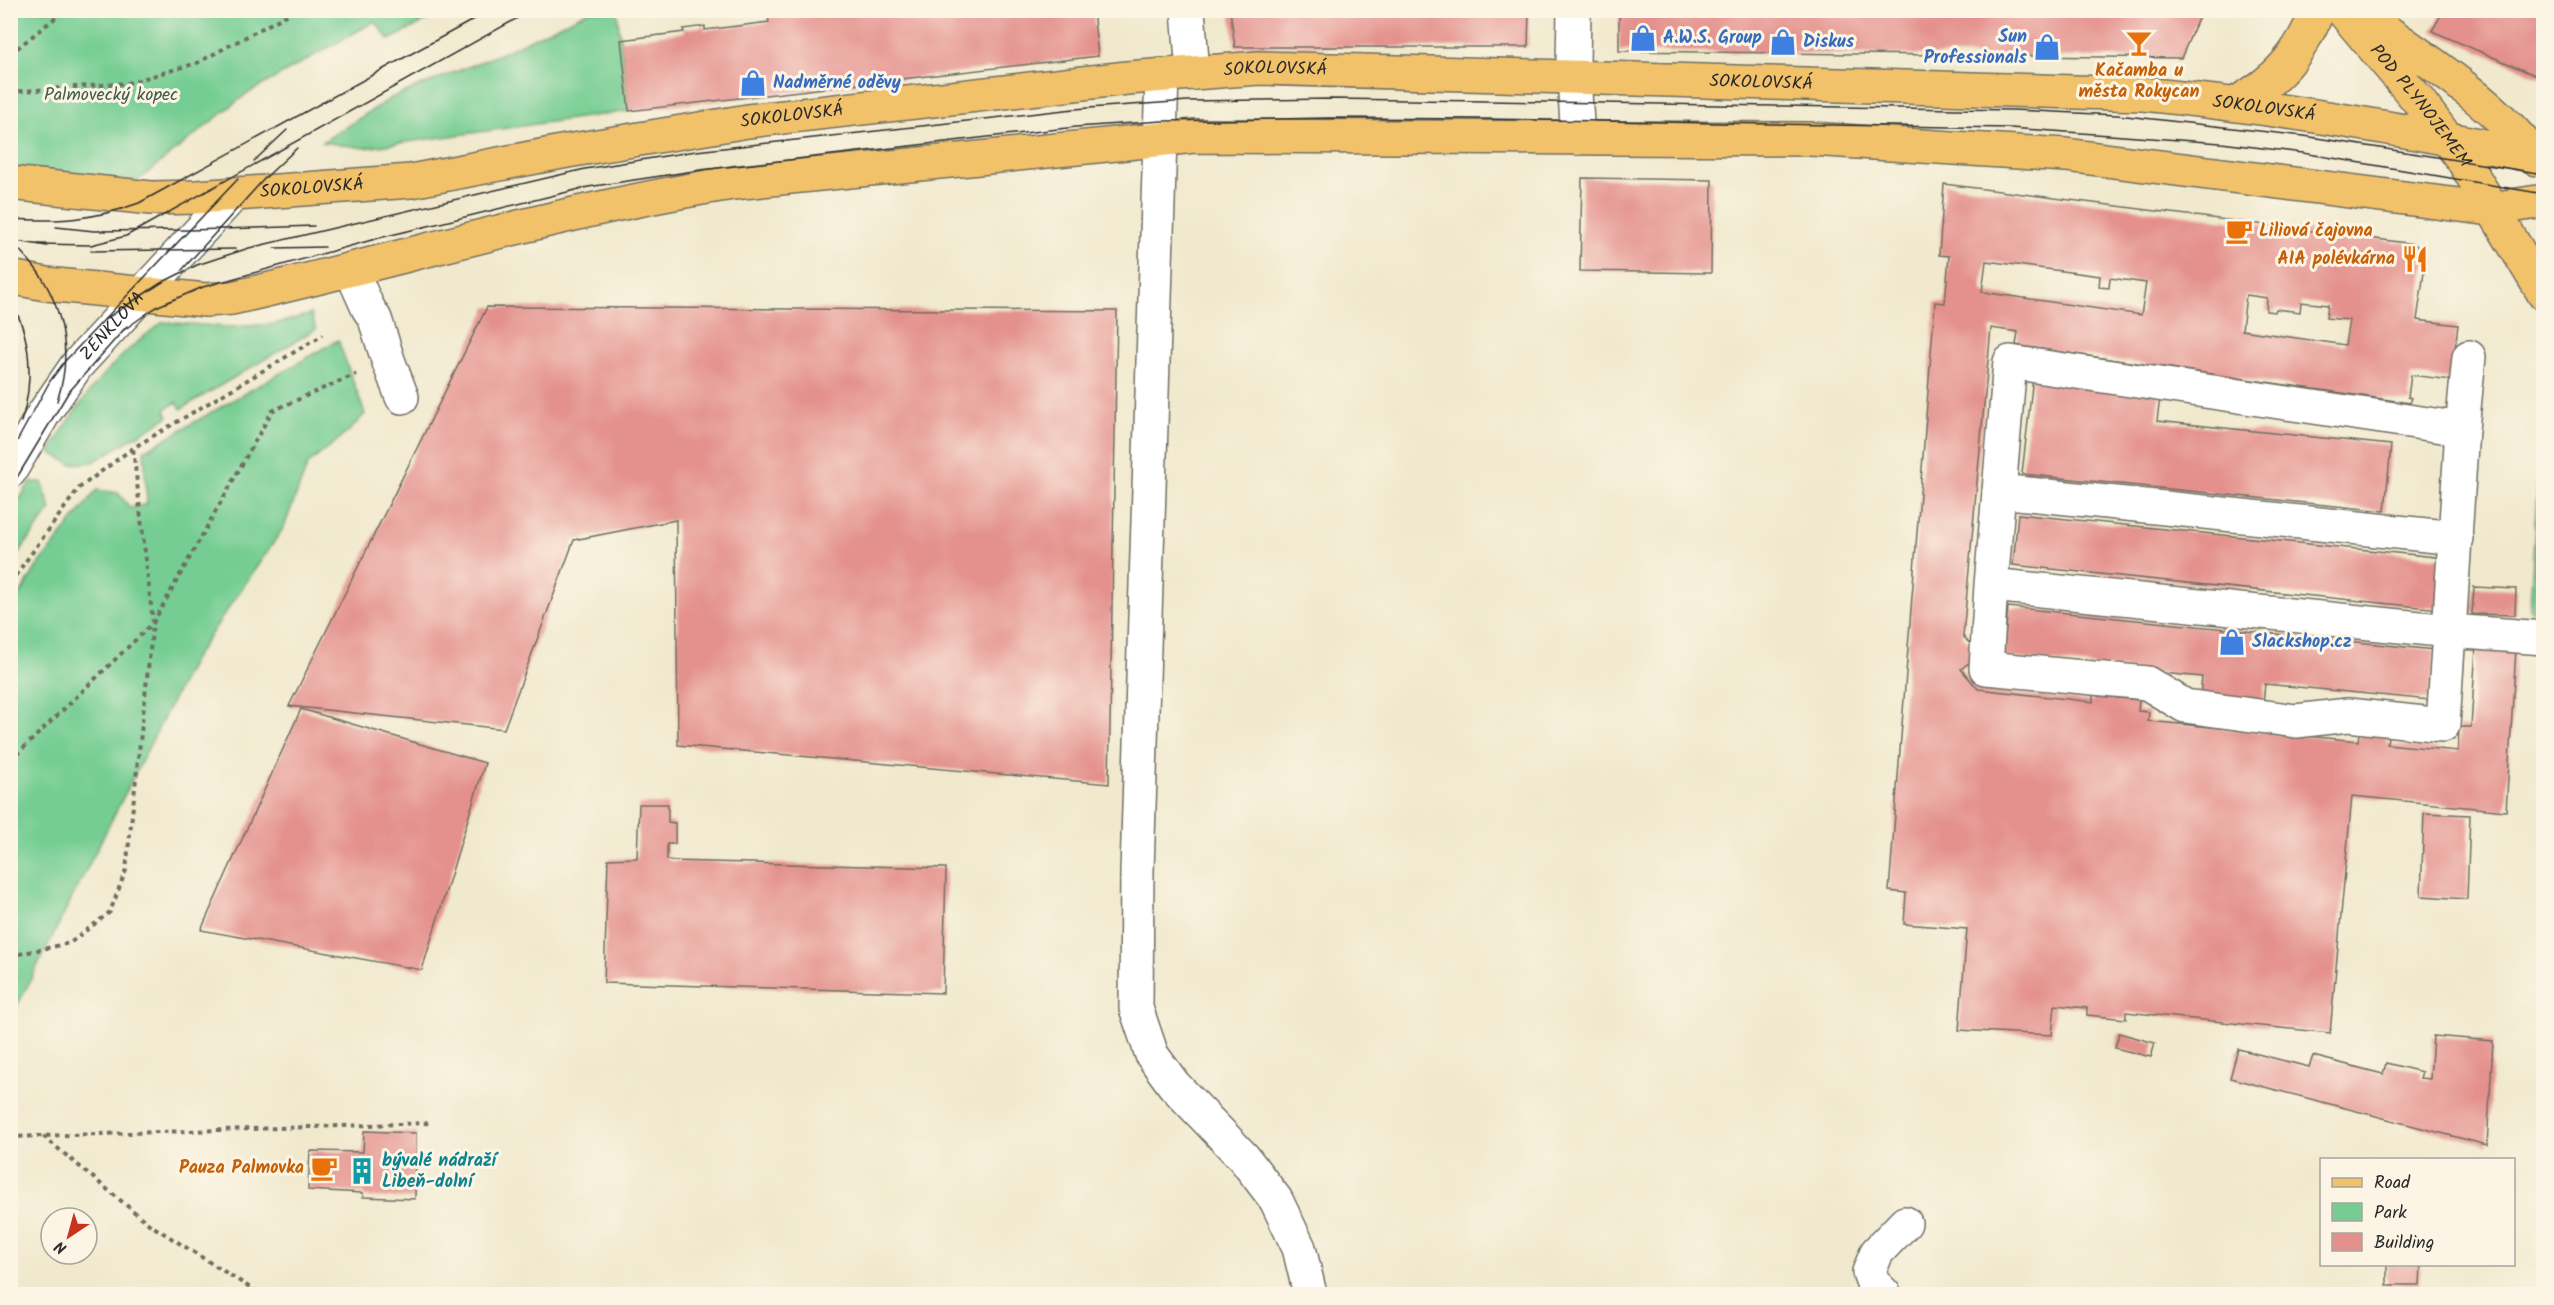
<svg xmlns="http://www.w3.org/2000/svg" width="2554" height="1305" font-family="Kalam,sans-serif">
<rect width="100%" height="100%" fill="#fcf5e5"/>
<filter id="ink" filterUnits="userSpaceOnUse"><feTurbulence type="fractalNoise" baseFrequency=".0167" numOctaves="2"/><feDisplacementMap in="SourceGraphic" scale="12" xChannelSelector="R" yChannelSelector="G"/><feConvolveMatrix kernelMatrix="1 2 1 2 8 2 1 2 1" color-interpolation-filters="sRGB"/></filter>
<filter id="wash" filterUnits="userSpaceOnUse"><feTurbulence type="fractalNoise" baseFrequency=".008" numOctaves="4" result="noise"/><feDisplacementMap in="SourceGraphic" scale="24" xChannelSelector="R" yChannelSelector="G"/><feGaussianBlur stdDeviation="1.35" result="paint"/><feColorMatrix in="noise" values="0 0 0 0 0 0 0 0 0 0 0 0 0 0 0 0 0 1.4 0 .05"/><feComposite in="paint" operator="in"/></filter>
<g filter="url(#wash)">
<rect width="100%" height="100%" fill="#f0e9cd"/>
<g fill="#75cd93" stroke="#507c5f" stroke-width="1.5">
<polygon points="11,11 445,11 389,40 375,21 245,95 137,181 11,168"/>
<polygon points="589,11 617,11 629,111 365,148 322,142 393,97 500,54"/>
<path d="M311,314L316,329L181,409L177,402L165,409L168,417L93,462L71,464L49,452C83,396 109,361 163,322L229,327L275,324Z"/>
<polygon points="338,340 365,414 348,432 308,464 284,527 193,660 16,1008 11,1008 11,610 36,568 97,490 118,493 130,508 147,504 144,451"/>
<polygon points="2540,440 2543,440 2543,611 2530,610"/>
<polygon points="30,482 42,482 51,509 11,564 11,514"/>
</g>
<g id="blocks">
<g fill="#e4918d" fill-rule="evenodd">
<polygon points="799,10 1093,10 1098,56 629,111 621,40 684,32 683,29 705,26 705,30 769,22 768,16"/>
<polygon points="1230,10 1529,10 1528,47 1235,47"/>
<polygon points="1619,10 2197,10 2201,12 2181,58 1619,51"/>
<polygon points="2444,10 2544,10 2544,79 2432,31"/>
<polygon points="1582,178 1712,180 1711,273 1580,271"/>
<path d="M1944,184L2415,244L2426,259L2417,320L2458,325L2451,380L2411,375L2408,397L2412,398L2410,403L2027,347L2016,345L2018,332L1991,328L1963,636L1972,646L1971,661L1961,669L1978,689L2093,702V695L2139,700L2138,711L2149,712L2148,721L2358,741L2359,733L2388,736L2387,744L2458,751L2459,727H2471L2476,646L2516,649L2506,811L2352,796L2330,1033L2126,1012V1019L2087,1015V1008L2055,1005L2052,1035L1959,1030L1967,929L1904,924L1906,893L1889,891L1935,302L1945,303L1949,256L1939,255ZM1986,261L2100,276L2099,287L2109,288L2110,278L2146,283L2141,315L1982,292ZM2246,295L2267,298L2266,311L2275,312L2276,309L2300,312L2301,302L2328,305L2326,318L2349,320L2345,345L2242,330Z"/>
<polygon points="487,307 1117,311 1109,784 678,745 676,520 574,540 504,729 289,706"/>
<polygon points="2033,377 2161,390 2157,421 2391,445 2385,511 2022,474"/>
<polygon points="2018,514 2445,558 2439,609 2013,565"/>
<polygon points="2474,587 2516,589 2515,615 2472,614"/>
<polygon points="2008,607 2435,650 2430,700 2265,684 2263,703 2200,697 2202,677 2003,657"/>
<polygon points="301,709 485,763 422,970 201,930"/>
<polygon points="639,804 668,804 668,822 675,823 675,844 667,844 667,859 670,861 946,868 943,993 604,983 608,859 637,858"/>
<polygon points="2424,813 2470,815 2467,899 2421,896"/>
<polygon points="2119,1033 2155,1043 2151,1057 2115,1048"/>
<polygon points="2433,1036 2493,1041 2487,1145 2230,1078 2238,1049 2309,1067 2313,1056 2383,1074 2386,1063 2422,1072 2420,1078 2430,1079"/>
<polygon points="364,1131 416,1133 415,1199 363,1197 363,1193 308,1190 310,1151 363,1152"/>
<polygon points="2387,1264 2421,1264 2420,1285 2387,1285"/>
</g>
</g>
</g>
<g filter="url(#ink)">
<use href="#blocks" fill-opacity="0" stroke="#706e64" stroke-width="1.5"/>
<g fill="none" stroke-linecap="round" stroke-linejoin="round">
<defs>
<g id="minor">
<polyline points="1188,10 1193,73"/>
<polyline points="1574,10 1573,63 1578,138"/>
<polyline points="1162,75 1137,871 1136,1008 1152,1055 1174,1085 1244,1158 1276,1200 1299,1248 1310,1294"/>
<polyline points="351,270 368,308 375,319 388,360 402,397"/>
<polyline points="2462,429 2469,357"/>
<path id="s1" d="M10,471L44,413L77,365L234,194"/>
<polyline points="1999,491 2456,538"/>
<polyline points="1991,585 1986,668 2147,683 2185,706 2296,721 2348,715 2443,725 2462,429 2010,362 1991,585 2450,631 2544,638"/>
<polyline points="1884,1294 1873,1283 1869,1272 1877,1252 1905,1223"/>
</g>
<g id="major">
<path id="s2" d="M2342,10L2418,100L2463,160L2544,294"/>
<path d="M2360,13C2418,54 2494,101 2537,159"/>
<path d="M2237,103C2279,79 2299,55 2318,10"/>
<path id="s3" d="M10,183L151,198L197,197L411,181L567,151L748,121L1127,78L1259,68L2143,94C2274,107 2405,129 2534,156"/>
<path d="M10,277L46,284L206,300L232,298C400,260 564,209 733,183L1195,136L1810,139L2066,155L2491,209L2544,201"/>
</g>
</defs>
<use href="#minor" stroke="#706e64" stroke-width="36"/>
<use href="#major" stroke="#706e64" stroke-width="36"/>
<g stroke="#706e64" stroke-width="4" stroke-dasharray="4.5 4.5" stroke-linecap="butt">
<polyline points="10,54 65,10"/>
<polyline points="10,92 128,83 197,63 296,10"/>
<polyline points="10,583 79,488 133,448 323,335"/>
<polyline points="10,761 153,623 133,448"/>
<polyline points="10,956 70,943 110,912 126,870 153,623 272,411 356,374"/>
<polyline points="43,1136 149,1224 260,1294"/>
<polyline points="10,1137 429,1123"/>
<polyline points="10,1163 14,1137"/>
</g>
<use href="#minor" stroke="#fff" stroke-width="33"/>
<use href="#major" stroke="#f2c26a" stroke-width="33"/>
<g stroke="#2b2b2b" stroke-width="1.5">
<polyline points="254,161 287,130"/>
<path d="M10,219C58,222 93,220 139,203L491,10"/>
<polyline points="56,227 94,231 189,230 314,226"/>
<polyline points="10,240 47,246"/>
<path d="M10,242C57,280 77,344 57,401"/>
<polyline points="38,244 91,245 126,236 532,10"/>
<polyline points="274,248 325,247"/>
<polyline points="91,251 235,249"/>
<polyline points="182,270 265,178 297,148"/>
<path d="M10,300C32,336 34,383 21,422"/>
<polyline points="104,320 161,283 197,265 249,248 585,169 696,151 1074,109 1188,101 1330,99 1486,101 2013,110 2117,115 2304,136 2544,174"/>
<polyline points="121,332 156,307 203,287 379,238 588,187 700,170 1076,127 1162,121 1328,118 1483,119 2010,128 2221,143 2303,153 2544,194"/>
<polyline points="10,454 50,381 65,361 238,179"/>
<polyline points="10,489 68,393 127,326"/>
</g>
</g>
</g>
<defs>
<symbol id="shop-bare" viewBox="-9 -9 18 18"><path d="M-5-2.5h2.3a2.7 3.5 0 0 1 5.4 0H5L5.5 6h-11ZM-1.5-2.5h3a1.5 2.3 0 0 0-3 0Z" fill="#3f7fe0" stroke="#fcf5e5" stroke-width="2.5" paint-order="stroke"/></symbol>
<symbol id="bar-bare" viewBox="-9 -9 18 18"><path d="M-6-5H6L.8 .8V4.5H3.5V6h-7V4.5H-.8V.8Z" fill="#e8710a" stroke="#fcf5e5" stroke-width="2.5" paint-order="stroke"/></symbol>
<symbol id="cafe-bare" viewBox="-9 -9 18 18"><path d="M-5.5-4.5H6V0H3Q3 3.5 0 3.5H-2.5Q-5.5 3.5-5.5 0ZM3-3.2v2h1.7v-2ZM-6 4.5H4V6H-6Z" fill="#e8710a" stroke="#fcf5e5" stroke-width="2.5" paint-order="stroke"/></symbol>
<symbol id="restaurant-bare" viewBox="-9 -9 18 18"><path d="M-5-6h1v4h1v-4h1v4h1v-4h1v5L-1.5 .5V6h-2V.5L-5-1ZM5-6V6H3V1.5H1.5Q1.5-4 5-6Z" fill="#e8710a" stroke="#fcf5e5" stroke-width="2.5" paint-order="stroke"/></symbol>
<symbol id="building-bare" viewBox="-9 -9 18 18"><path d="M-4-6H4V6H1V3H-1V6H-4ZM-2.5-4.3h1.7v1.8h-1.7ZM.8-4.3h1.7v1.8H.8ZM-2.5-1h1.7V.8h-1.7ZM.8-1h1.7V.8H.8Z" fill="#0f9aa8" stroke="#fcf5e5" stroke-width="2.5" paint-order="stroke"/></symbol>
</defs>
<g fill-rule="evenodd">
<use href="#shop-bare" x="1624" y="19" width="38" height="38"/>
<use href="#shop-bare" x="1764" y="23" width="38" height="38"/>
<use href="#bar-bare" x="2120" y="24" width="38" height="38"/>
<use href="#shop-bare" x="2028" y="28" width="38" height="38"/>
<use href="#shop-bare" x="734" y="64" width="38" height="38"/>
<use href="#cafe-bare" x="2220" y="212" width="38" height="38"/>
<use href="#restaurant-bare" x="2396" y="240" width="38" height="38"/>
<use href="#shop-bare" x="2213" y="623" width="38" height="38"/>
<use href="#cafe-bare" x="305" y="1149" width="38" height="38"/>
<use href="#building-bare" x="343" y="1152" width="38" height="38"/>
</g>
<g text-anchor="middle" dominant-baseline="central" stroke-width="6" stroke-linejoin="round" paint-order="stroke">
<g font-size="18" font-weight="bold" fill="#366cbe" stroke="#fcf5e5" text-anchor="start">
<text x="2027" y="37" text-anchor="end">Sun<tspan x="2027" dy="21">Professionals</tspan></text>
<text x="1663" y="38">A.W.S. Group</text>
<text x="1803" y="42">Diskus</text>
<text x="773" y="83">Nadměrné oděvy</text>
<text x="2252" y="642">Slackshop.cz</text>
</g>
<g font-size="18" fill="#2b2b2b" stroke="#fcf5e5">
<text stroke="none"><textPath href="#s3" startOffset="1275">SOKOLOVSKÁ</textPath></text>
<text stroke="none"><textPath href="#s3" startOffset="1761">SOKOLOVSKÁ</textPath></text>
<text stroke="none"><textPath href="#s2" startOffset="124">POD PLYNOJEMEM</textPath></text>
<text stroke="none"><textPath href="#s3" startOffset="2265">SOKOLOVSKÁ</textPath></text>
<text stroke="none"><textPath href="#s3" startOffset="789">SOKOLOVSKÁ</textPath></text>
<text stroke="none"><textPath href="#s3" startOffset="303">SOKOLOVSKÁ</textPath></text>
<text stroke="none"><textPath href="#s1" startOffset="178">ZENKLOVA</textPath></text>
</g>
<g font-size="18" font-weight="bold" fill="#c56008" stroke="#fcf5e5" text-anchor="end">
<text x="2139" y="71" text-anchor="middle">Kačamba u<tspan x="2139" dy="21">města Rokycan</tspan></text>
<text x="2259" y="231" text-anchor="start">Liliová čajovna</text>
<text x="2395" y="259">AIA polévkárna</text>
<text x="304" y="1168">Pauza Palmovka</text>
</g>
<g font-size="18" fill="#415c4a" stroke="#fcf5e5">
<text x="111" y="95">Palmovecký kopec</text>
</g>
<g font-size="18" font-weight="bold" fill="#0d838f" stroke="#fcf5e5" text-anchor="start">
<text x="382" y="1161">bývalé nádraží<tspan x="382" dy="21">Libeň-dolní</tspan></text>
</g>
</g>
<rect width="2554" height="1305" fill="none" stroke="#fcf5e5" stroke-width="36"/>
<rect x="2320" y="1158" width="195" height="108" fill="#fcf5e5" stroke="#a8a49b" stroke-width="1.5"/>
<rect x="2332" y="1178" width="30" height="9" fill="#f2c26a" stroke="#a8a49b" stroke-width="1.5"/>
<text x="2374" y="1188" font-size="18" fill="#2b2b2b">Road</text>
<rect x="2332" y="1203" width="30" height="18" fill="#75cd93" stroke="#a8a49b" stroke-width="1.5"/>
<text x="2374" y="1218" font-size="18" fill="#2b2b2b">Park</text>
<rect x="2332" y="1233" width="30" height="18" fill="#e4918d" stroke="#a8a49b" stroke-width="1.5"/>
<text x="2374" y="1248" font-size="18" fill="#2b2b2b">Building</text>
<g transform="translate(69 1236) rotate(216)"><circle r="28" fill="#fcf5e5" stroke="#a8a49b" stroke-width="1.5"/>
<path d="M0-4.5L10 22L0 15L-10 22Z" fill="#c8321e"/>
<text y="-9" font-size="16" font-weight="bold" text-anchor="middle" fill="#2b2b2b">N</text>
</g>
</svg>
